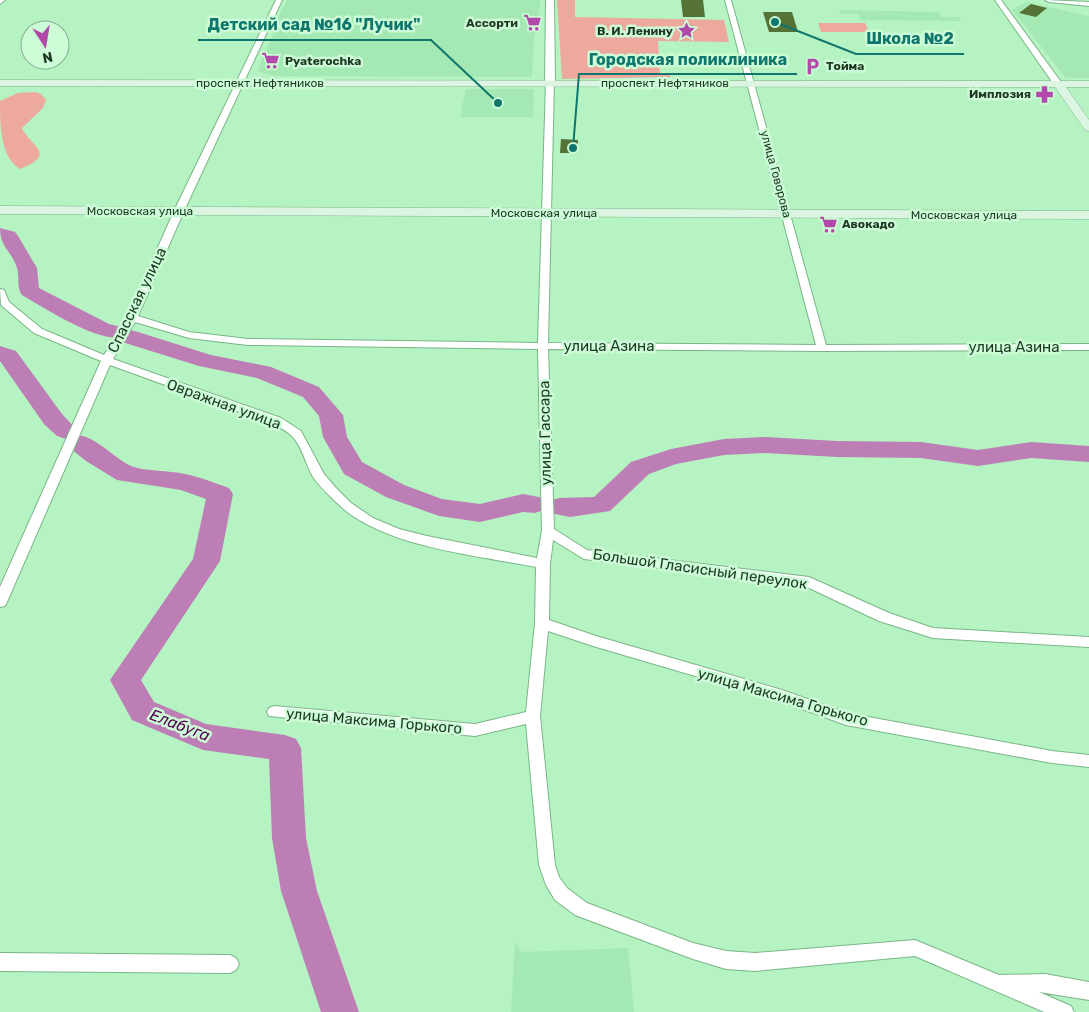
<svg xmlns="http://www.w3.org/2000/svg" width="1089" height="1012" font-family="Rubik,sans-serif">
<rect width="100%" height="100%" fill="#b5f3c2"/>
<g fill="#a4e9b3">
<polygon points="287,0 541,0 534,40 532,77 275,76 257,71 275,30 272,29"/>
<polygon points="1026,2 1089,16 1089,78 1066,78 1012,10"/>
<polygon points="839,10 939,12 941,17 960,17 961,21 860,20 858,14 841,14"/>
<polygon points="466,89 534,89 533,117 460,117"/>
<polygon points="515,943 522,952 628,948 634,1012 511,1012"/>
</g>
<g fill="#eda99d">
<polygon points="557,0 575,0 575,17 724,20 729,42 658,41 660,73 668,73 671,77 562,79"/>
<polygon points="818,23 865,23 869,32 821,32"/>
<path d="M35,92L41,94L46,100L43,108L22,128C29,145 59,154 20,169C0,157 0,124 0,101L18,93Z"/>
</g>
<g fill="none" stroke-linecap="round" stroke-linejoin="round">
<g fill="#bd7eb6" fill-rule="evenodd">
<path d="M0,228L15,232L18,236L37,268L39,288L109,324L121,327L124,332L130,330L138,332L211,355L271,367L319,387L343,415L347,437L362,462L404,485L442,499L480,504L523,494L544,498L548,504L550,501L559,498L594,497L631,462L671,449L724,439L766,437L837,441L921,442L978,450L1031,442L1089,446V462L1031,458L978,466L921,458L837,457L766,453L724,455L676,464L649,474L610,511L570,517L550,513L546,507L544,510L535,513L523,512L480,522L439,516L386,497L344,474L323,437L319,416L303,397L257,378L199,366L122,342L119,337C98,342 42,307 22,295C16,287 20,277 17,268C12,251 0,248 0,228Z"/>
<path d="M0,346L16,351L62,414L78,431L75,436C91,432 115,459 131,466C147,472 168,470 185,474C200,477 215,483 229,488L233,494L220,561L141,680L154,702L206,724L285,735L296,739L301,748L306,838L317,891L359,1012H321L281,891L272,838L269,759L203,750L132,720L110,680L193,559L206,499L181,490L117,480L86,461L71,449L68,443L72,437L66,439L57,436L44,424L0,361Z"/>
</g>
</g>
<g fill="#557237">
<polygon points="681,0 703,0 705,17 683,17"/>
<polygon points="1031,4 1047,8 1036,17 1019,13"/>
<polygon points="763,12 792,12 798,32 769,32"/>
<polygon points="561,139 578,140 577,153 560,153"/>
</g>
<g fill="none" stroke-linecap="round" stroke-linejoin="round">
<defs>
<g id="minor">
<polygon points="0,0 5,0 0,4"/>
<path d="M276,0H282L184,211L138,316L189,332L248,339L538,343L546,82L550,80L554,82L548,343L816,345L725,0H731L826,345L1089,344V350L822,351L548,349L554,529L587,550L809,577L889,613L933,628L1089,637V647L933,638L879,621L807,587L584,559L553,540L550,564L549,620L596,636L782,690L847,713L1052,751L1089,755V767L1052,763L846,725L780,701L593,646L548,631L540,716L555,865L559,877L567,888L587,903L693,943L726,951L755,953L915,940L999,975L1045,974L1089,982V1000L1039,992L1071,1006L1074,1012H1044L915,956L755,971L726,969L693,959L575,915L555,900L546,885L539,865L526,724L475,736L269,716L267,712L269,708L274,706L475,724L526,712L535,623L536,567C476,555 380,547 336,502C328,494 319,486 313,477C306,465 302,446 292,436C287,431 279,427 273,424L110,365L7,602L5,606L0,607V587L101,361L34,333L1,305L0,289L4,290L9,302L42,329L104,355L127,317L174,211ZM135,322L189,338L248,345L538,349L542,531L537,558L427,536L399,529L373,518L351,503L336,488L324,474L301,431L281,418L113,359Z"/>
<polygon points="995,0 1001,0 1061,82 1061,86 1055,86"/>
<polygon points="0,953 230,955 236,958 239,964 236,970 230,973 0,971"/>
</g>
<g id="tertiary">
<polygon points="546,0 554,0 555,82 550,85 545,82"/>
<polygon points="1045,0 1089,2 1089,6 1049,2"/>
</g>
<g id="secondary">
<polygon points="0,80 1089,81 1089,87 1066,87 1089,120 1089,131 1085,130 1055,87 0,86"/>
<polygon points="0,206 1089,211 1089,219 0,214"/>
</g>
</defs>
<use href="#minor" stroke="#7ab587" stroke-width="2"/>
<use href="#tertiary" stroke="#7ab587" stroke-width="2"/>
<use href="#secondary" stroke="#7ab587" stroke-width="1"/>
<use href="#minor" fill="#fff" fill-rule="evenodd"/>
<use href="#tertiary" fill="#fff" fill-rule="evenodd"/>
<use href="#secondary" fill="#dcf5e2" fill-rule="evenodd"/>
</g>
<defs>
<symbol id="supermarket-bare" viewBox="-9 -9 18 18"><path d="M-6-5.5h2.5l.6 2H6L4.5 2H-2.5L-4.4-4H-6ZM-1.5 3.2a1.3 1.3 0 1 0 .1 0ZM3 3.2a1.3 1.3 0 1 0 .1 0Z" fill="#b248a9" stroke="#ccfdd6" stroke-width="2.5" paint-order="stroke"/></symbol>
<symbol id="sight-bare" viewBox="-9 -9 18 18"><path d="M0-6L1.8-2.2L6-1.7L2.9 1.2L3.7 5.4L0 3.3L-3.7 5.4L-2.9 1.2L-6-1.7L-1.8-2.2Z" fill="#b248a9" stroke="#ccfdd6" stroke-width="2.5" paint-order="stroke"/></symbol>
<symbol id="parking-bare" viewBox="-9 -9 18 18"><path d="M-3.5-5.5H1a3.5 3.5 0 0 1 0 7H-1V5.5H-3.5ZM-1-3.4V-.6H.8a1.4 1.4 0 0 0 0-2.8Z" fill="#b248a9" stroke="#ccfdd6" stroke-width="2.5" paint-order="stroke"/></symbol>
<symbol id="pharmacy-bare" viewBox="-9 -9 18 18"><path d="M-2-6h4v4h4v4h-4v4h-4v-4h-4v-4h4Z" fill="#b248a9" stroke="#ccfdd6" stroke-width="2.5" paint-order="stroke"/></symbol>
</defs>
<g fill-rule="evenodd">
<use href="#supermarket-bare" x="520" y="10" width="25" height="25"/>
<use href="#sight-bare" x="674" y="18" width="25" height="25"/>
<use href="#supermarket-bare" x="258" y="48" width="25" height="25"/>
<use href="#parking-bare" x="800" y="54" width="25" height="25"/>
<use href="#pharmacy-bare" x="1032" y="82" width="25" height="25"/>
<use href="#supermarket-bare" x="816" y="212" width="25" height="25"/>
</g>
<g text-anchor="middle" dominant-baseline="central" stroke-width="5" stroke-linejoin="round" paint-order="stroke">
<g font-size="12" font-weight="bold" fill="#1f3825" stroke="#ccfdd6" text-anchor="end">
<text x="518" y="23">Ассорти</text>
<text x="673" y="31">В. И. Ленину</text>
<text x="285" y="61" text-anchor="start">Pyaterochka</text>
<text x="826" y="66" text-anchor="start">Тойма</text>
<text x="1031" y="94">Имплозия</text>
<text x="842" y="224" text-anchor="start">Авокадо</text>
</g>
<g font-size="12" fill="#1f3825" stroke="#ccfdd6">
<text x="260" y="83">проспект Нефтяников</text>
<text x="665" y="83">проспект Нефтяников</text>
<text transform="translate(776 174) rotate(75)">улица Говорова</text>
<text x="140" y="211">Московская улица</text>
<text x="544" y="213">Московская улица</text>
<text x="964" y="215">Московская улица</text>
</g>
<g font-size="15" fill="#1f3825" stroke="#ccfdd6">
<text transform="translate(137 300) rotate(-64)">Спасская улица</text>
<text x="609" y="346">улица Азина</text>
<text x="1014" y="347">улица Азина</text>
<text transform="translate(224 404) rotate(20)">Овражная улица</text>
<text transform="translate(545 433) rotate(-91)">улица Гассара</text>
<text transform="translate(700 569) rotate(8)">Большой Гласисный переулок</text>
<text transform="translate(783 697) rotate(16)">улица Максима Горького</text>
<text transform="translate(374 721) rotate(5)">улица Максима Горького</text>
</g>
<g font-size="16" font-style="italic" fill="#540350" stroke="#ccfdd6">
<text transform="translate(180 725) rotate(21)">Елабуга</text>
</g>
</g>
<path fill="none" stroke="#0f766e" stroke-width="2" d="M498 103L431 40H198M775 22L856 54H964M573 148L579 74H797"/>
<g fill="#0f766e" stroke="#ccfdd6" stroke-width="2">
<circle cx="498" cy="103" r="5"/>
<circle cx="775" cy="22" r="5"/>
<circle cx="573" cy="148" r="5"/>
</g>
<g font-size="16" text-anchor="middle" font-weight="bold" fill="#0f766e" stroke="#ccfdd6" stroke-width="5" stroke-linejoin="round" paint-order="stroke">
<text x="314" y="30">Детский сад №16 "Лучик"</text>
<text x="910" y="44">Школа №2</text>
<text x="688" y="65">Городская поликлиника</text>
</g>
<g transform="translate(45 45) rotate(168)"><circle r="24" fill="#ccfdd6" stroke="#87ae8f"/>
<path d="M0-4L9 19L0 12L-9 19Z" fill="#b248a9"/>
<text y="-8" font-size="14" font-weight="bold" text-anchor="middle" fill="#1f3825">N</text>
</g>
</svg>
